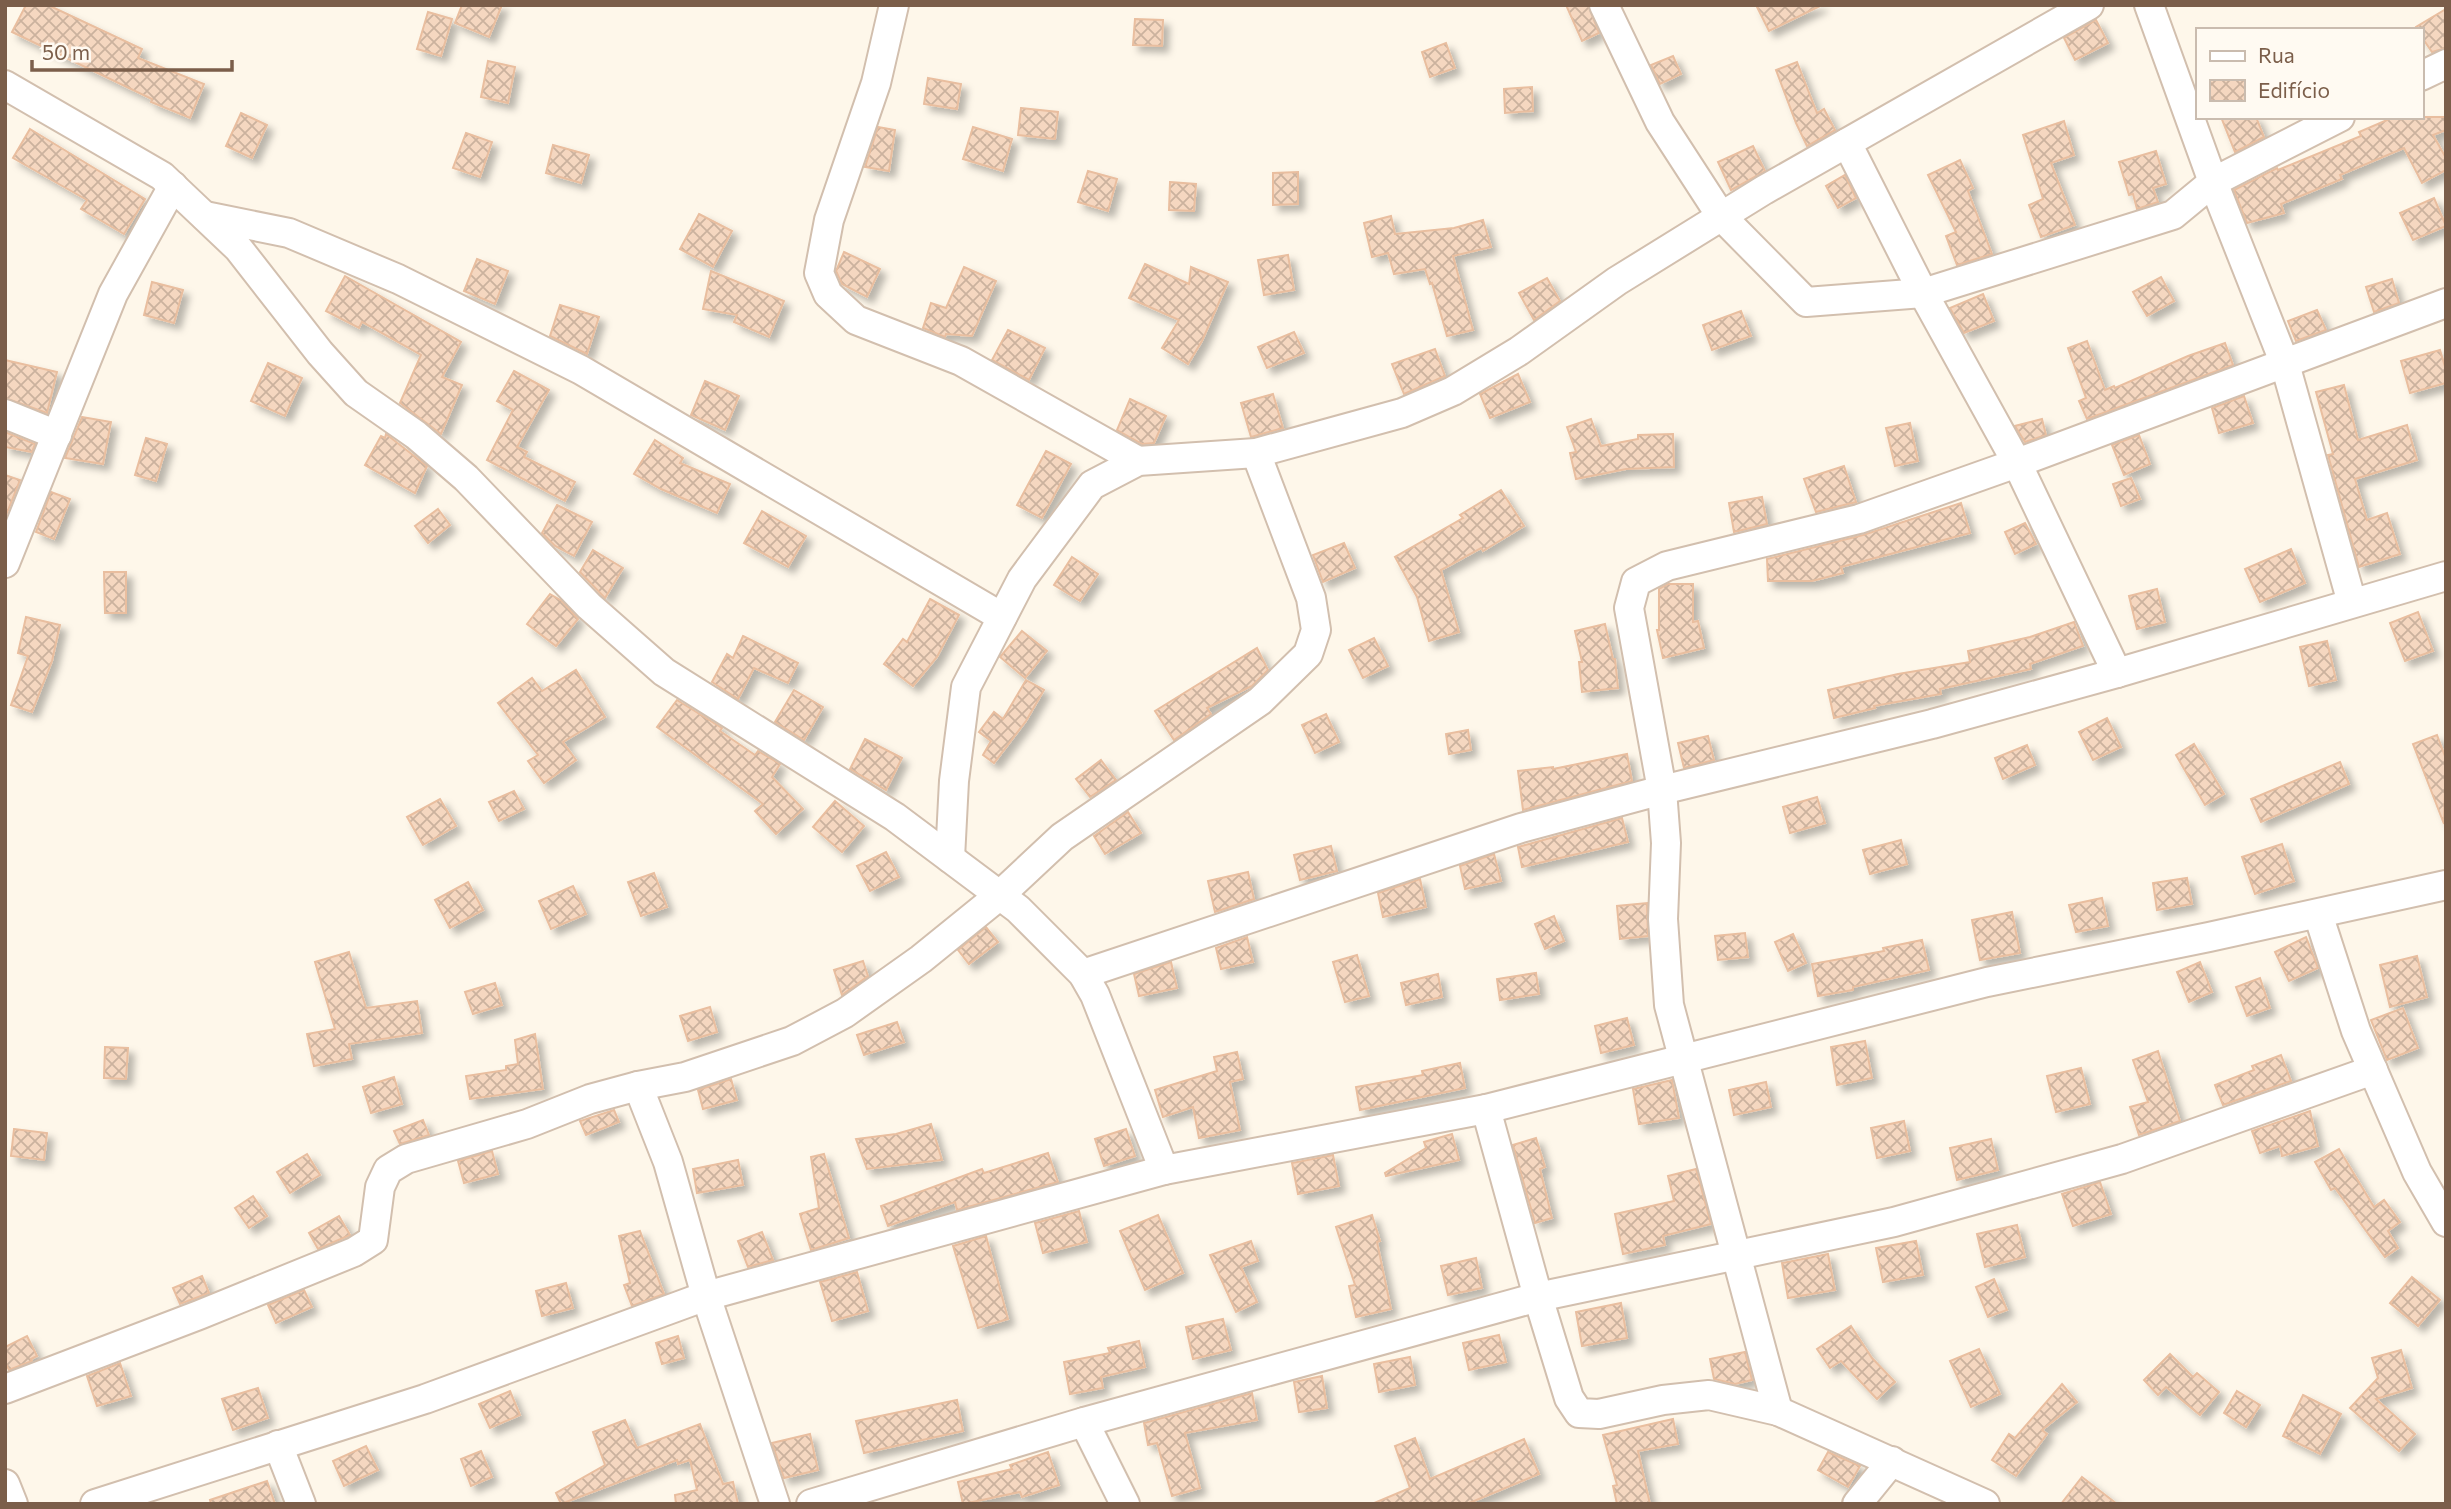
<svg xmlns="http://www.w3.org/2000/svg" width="2451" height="1509" font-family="Commissioner,sans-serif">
<defs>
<pattern id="building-cross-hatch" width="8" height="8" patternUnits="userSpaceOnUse" patternTransform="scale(1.75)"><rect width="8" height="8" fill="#f5d7c0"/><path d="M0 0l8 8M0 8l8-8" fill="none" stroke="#cbb29e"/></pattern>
<filter id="shadow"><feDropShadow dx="6" dy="6" stdDeviation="3.5" flood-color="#0004"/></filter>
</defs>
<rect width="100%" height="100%" fill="#fef7ea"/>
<g fill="url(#building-cross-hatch)" stroke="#e9be9f" stroke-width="2" filter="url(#shadow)">
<polygon points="26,5 48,5 142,49 138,58 204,84 190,118 151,102 152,99 12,32"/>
<polygon points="462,5 502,5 489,37 455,23"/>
<polygon points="1566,5 1588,5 1599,33 1582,41"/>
<polygon points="1756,5 1822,5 1769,31"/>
<polygon points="2446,9 2446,48 2432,52 2421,36 2421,30 2417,30 2416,27"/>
<polygon points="428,12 452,19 441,56 417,49"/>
<polygon points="1135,19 1163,20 1162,46 1133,45"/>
<polygon points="2096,20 2108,43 2075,60 2064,38"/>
<polygon points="1446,43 1455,68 1430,77 1422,52"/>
<polygon points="1673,56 1681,74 1660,84 1651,65"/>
<polygon points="488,61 515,67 508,103 481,97"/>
<polygon points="1797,62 1817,113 1824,109 1835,130 1807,146 1796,123 1776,70"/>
<polygon points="928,78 961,84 957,109 924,104"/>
<polygon points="1532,87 1533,111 1505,113 1504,89"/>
<polygon points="1021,108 1058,112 1055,139 1018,135"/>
<polygon points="241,113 267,125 252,158 226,146"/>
<polygon points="2221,117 2256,117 2264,137 2235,152"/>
<polygon points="2394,117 2446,117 2446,130 2433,135 2446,158 2446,170 2422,183 2404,148 2340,175 2342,179 2281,204 2284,213 2247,223 2234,190 2277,168 2278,170 2361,136 2359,132"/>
<polygon points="2064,121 2074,155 2051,163 2075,225 2041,237 2029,205 2043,199 2023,135"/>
<polygon points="878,127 895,130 889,171 865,167"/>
<polygon points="973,127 1012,139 1003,171 963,159"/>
<polygon points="30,129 145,199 124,234 81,209 87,200 13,158"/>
<polygon points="466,133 492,142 480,177 453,168"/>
<polygon points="553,145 589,155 581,183 546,173"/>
<polygon points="1753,146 1765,171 1731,190 1718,162"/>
<polygon points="2156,151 2166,184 2153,188 2158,202 2137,209 2133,194 2129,195 2119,162"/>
<polygon points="1960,160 1973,188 1968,191 1992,254 1957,265 1946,236 1956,232 1928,175"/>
<polygon points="1088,171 1117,179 1108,211 1078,202"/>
<polygon points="1298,172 1298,204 1273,205 1273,173"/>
<polygon points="1845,175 1856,198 1838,208 1826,186"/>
<polygon points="1170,182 1196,184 1194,211 1169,210"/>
<polygon points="2434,198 2446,226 2413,240 2400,213"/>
<polygon points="699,214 732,231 713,267 680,249"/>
<polygon points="1391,216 1395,234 1454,228 1483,220 1491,247 1453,256 1473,330 1447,336 1432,283 1430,284 1425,269 1394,274 1388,253 1372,257 1364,223"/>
<polygon points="844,252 880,269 867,297 842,284 836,271"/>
<polygon points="1288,255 1294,290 1264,295 1258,260"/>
<polygon points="477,259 508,271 495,304 464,291"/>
<polygon points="1145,264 1189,284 1191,267 1228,282 1202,341 1188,364 1162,348 1179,320 1129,298"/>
<polygon points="964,267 996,281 972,336 946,334 945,337 923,328 931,303 946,308"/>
<polygon points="711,271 784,301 769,337 734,322 737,315 703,309"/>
<polygon points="345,276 461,342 442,377 462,385 441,434 400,403 421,355 362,322 359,328 326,311"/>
<polygon points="2161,277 2174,301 2147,316 2133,292"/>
<polygon points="1547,278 1560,301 1534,320 1519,293"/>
<polygon points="2392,279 2399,303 2374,312 2366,287"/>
<polygon points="152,282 183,290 174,323 144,315"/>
<polygon points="1983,294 1994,321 1964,333 1950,308"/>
<polygon points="560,305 599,317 587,354 550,336"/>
<polygon points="2317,310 2326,330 2296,341 2288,321"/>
<polygon points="1741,311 1751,336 1712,350 1703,325"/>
<polygon points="1008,330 1045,348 1029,380 992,360"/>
<polygon points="1294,332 1304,353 1267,368 1258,347"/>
<polygon points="2087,341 2105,390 2114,386 2115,388 2188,356 2225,343 2233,365 2087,419 2079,401 2086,398 2068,348"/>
<polygon points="1435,349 1445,376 1404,394 1392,364"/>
<polygon points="2440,350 2446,370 2446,383 2410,393 2401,361"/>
<polygon points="5,360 57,372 47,413 5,398"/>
<polygon points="268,363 302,378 285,416 251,401"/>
<polygon points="514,371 549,390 517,447 527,452 524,457 575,482 565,501 487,460 513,410 497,401"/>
<polygon points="1518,374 1530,402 1490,418 1480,394"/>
<polygon points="705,381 739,396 725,430 691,415"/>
<polygon points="2344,385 2358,440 2407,425 2417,460 2355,479 2367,520 2387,513 2400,554 2359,567 2328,455 2333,454 2316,392"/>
<polygon points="1273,394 1283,428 1251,437 1241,403"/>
<polygon points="2244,396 2253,423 2219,433 2212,408"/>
<polygon points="1130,399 1166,416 1154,443 1142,444 1117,430"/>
<polygon points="82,417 111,422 103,464 65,458"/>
<polygon points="1591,419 1601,446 1638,439 1638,435 1673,434 1674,467 1626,469 1576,479 1570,453 1576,452 1567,427"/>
<polygon points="2042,419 2046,435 2025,442 2015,426"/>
<polygon points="1910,423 1918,461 1895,466 1886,428"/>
<polygon points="5,432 35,444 32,452 5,447"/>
<polygon points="386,434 427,466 415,493 365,465 381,436 385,438"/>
<polygon points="2139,435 2150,464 2124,475 2112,445"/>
<polygon points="146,438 167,444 156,481 135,475"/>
<polygon points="655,440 683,458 680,463 730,484 717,513 661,489 634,474"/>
<polygon points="1046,451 1071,464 1042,518 1017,505"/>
<polygon points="1844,466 1856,502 1816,512 1804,479"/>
<polygon points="5,475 20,480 5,518"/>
<polygon points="2131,478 2140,499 2121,506 2113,484"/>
<polygon points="1501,490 1524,526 1483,551 1481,548 1441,570 1459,632 1429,641 1417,597 1395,557 1463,518 1460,515"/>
<polygon points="51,492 70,499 54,539 36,532"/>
<polygon points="1762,497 1767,524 1734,532 1729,503"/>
<polygon points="1961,503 1970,533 1841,567 1843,573 1812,581 1768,581 1767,559 1863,535"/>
<polygon points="557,505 592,522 574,556 555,546 542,533"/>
<polygon points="438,509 450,525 428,543 415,526"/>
<polygon points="762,511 806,536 788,567 744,543"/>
<polygon points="2025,523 2036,544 2015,554 2005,532"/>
<polygon points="1344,543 1355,568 1323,582 1313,555"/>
<polygon points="2291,549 2305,583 2260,602 2245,569"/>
<polygon points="593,550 623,568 605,598 580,572"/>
<polygon points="1072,557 1098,574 1080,601 1054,585"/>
<polygon points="104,572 126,572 126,613 105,613"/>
<polygon points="1668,584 1693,584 1693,622 1698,621 1704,648 1663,658 1657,630 1659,630 1659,589"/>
<polygon points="2157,589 2165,622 2137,629 2129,596"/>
<polygon points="550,594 562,601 578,619 556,646 527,624"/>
<polygon points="930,599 959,615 937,657 913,686 884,664 903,639 907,642"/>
<polygon points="2418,612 2433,651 2405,661 2390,623"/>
<polygon points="26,617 60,625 52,661 32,712 11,705 28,656 18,653"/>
<polygon points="2074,622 2083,646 2030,664 2031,669 1940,689 1941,694 1874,706 1875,708 1834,718 1828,690 1898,674 1970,662 1968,651 2030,637"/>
<polygon points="1605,624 1613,659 1615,659 1618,688 1582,692 1579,662 1582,662 1575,631"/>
<polygon points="1022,631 1047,651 1025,678 1000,657"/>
<polygon points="743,636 798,663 788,683 754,668 738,699 712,682 727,654 733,658"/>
<polygon points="1374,638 1388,666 1363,678 1349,650"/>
<polygon points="2327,641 2336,680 2309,686 2300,647"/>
<polygon points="1257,648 1268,670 1252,686 1207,708 1211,714 1174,740 1155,711"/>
<polygon points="576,670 605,717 563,742 576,760 544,783 528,761 538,755 498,703 532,678 542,691"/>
<polygon points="1026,680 1044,690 1026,721 994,763 983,755 991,741 979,732 994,712 1003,719"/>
<polygon points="794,690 823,707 804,740 775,722"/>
<polygon points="677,700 722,728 720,731 755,755 758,751 780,764 772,777 803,809 776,834 755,811 763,804 657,727"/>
<polygon points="1326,714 1339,742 1315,753 1302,725"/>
<polygon points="2107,718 2121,747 2093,760 2079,732"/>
<polygon points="1468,730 1471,750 1449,754 1446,734"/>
<polygon points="2437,735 2446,759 2444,824 2413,744"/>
<polygon points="1708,736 1714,760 1684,768 1678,743"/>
<polygon points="865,739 902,758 886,790 850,769"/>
<polygon points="2194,744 2224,794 2205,805 2176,755"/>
<polygon points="2027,745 2035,765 2003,779 1995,758"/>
<polygon points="1627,754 1632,781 1523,810 1518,771 1553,767 1553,769"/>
<polygon points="1101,760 1116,780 1090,797 1076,779"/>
<polygon points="2340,762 2349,784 2261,822 2251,799"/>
<polygon points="514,791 524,809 499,821 489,802"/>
<polygon points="1817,797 1825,823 1790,833 1783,807"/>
<polygon points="440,799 456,826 423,845 407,817"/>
<polygon points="835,801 864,826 842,852 813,827"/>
<polygon points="1128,812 1141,833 1105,854 1094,836"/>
<polygon points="1622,818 1628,842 1522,867 1518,847"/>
<polygon points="1901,840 1907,864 1870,874 1863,850"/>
<polygon points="2282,844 2294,881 2255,894 2242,857"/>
<polygon points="1331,846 1337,871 1300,880 1294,855"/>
<polygon points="886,852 899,877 870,891 857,866"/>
<polygon points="1494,854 1501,881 1465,889 1460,866"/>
<polygon points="1248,872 1254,899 1215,912 1208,881"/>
<polygon points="654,873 667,907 641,916 628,882"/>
<polygon points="2187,878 2192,904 2157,910 2153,883"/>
<polygon points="1420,879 1426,907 1383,917 1378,893"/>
<polygon points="468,882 483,910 450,928 435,900"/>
<polygon points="573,886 586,914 551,929 539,901"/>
<polygon points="2102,898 2108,926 2076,932 2069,905"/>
<polygon points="1647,903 1648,936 1620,939 1617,906"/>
<polygon points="2012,912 2020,953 1980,960 1972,920"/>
<polygon points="1554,916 1564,941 1545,949 1535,924"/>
<polygon points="986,927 998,942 969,964 958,950"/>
<polygon points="1745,933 1748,957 1718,960 1715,936"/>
<polygon points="1793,934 1806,963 1788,971 1775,942"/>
<polygon points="1247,937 1253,962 1221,969 1216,948"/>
<polygon points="2306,937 2318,968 2289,981 2275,952"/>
<polygon points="1922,940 1929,970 1853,987 1853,990 1818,996 1812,964 1884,951 1883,948"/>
<polygon points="349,952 366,1008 417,1001 422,1033 349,1044 352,1059 314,1066 307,1034 335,1029 315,962"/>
<polygon points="1357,955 1369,996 1345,1002 1333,962"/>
<polygon points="2417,956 2427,997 2390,1007 2380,965"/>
<polygon points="863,961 868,976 842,995 834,970"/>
<polygon points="1171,962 1177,988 1139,996 1134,974"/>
<polygon points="2200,962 2212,992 2189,1002 2177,972"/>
<polygon points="1536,973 1539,994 1500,1000 1497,979"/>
<polygon points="1438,974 1442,997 1406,1005 1401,983"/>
<polygon points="2260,978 2270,1008 2247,1016 2236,987"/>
<polygon points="495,983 502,1005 473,1014 465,992"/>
<polygon points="710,1007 717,1032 688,1041 680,1016"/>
<polygon points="2403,1008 2418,1048 2387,1060 2371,1020"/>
<polygon points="1627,1018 1634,1045 1601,1053 1595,1026"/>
<polygon points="897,1022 904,1042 864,1055 857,1035"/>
<polygon points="535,1034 543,1089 470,1099 466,1076 506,1070 506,1066 518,1064 515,1040"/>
<polygon points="1865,1041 1872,1078 1837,1085 1831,1047"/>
<polygon points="105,1047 128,1048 126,1079 104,1078"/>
<polygon points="2158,1051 2180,1121 2139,1135 2130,1107 2148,1102 2133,1060"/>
<polygon points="1237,1052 1243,1079 1230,1082 1240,1130 1199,1138 1193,1107 1163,1117 1155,1090 1217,1071 1214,1057"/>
<polygon points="2281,1055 2291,1081 2223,1105 2215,1085 2254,1070 2252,1066"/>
<polygon points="1460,1063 1465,1088 1360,1110 1356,1087 1423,1075 1422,1071"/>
<polygon points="2081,1068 2090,1104 2056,1112 2047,1076"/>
<polygon points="394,1077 402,1104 371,1113 363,1087"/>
<polygon points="731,1079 737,1100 703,1109 698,1090"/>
<polygon points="1672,1080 1679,1118 1639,1124 1633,1089"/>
<polygon points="1766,1082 1771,1107 1734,1115 1729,1090"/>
<polygon points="614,1110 619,1122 586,1135 580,1121"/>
<polygon points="2310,1111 2318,1146 2282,1156 2280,1146 2260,1153 2252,1131"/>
<polygon points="423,1120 429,1135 400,1144 394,1131"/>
<polygon points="1904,1121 1910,1151 1877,1158 1871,1128"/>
<polygon points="931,1124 942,1160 867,1169 856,1139 896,1134"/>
<polygon points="14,1129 47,1133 44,1160 11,1156"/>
<polygon points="1126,1129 1135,1156 1104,1166 1095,1139"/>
<polygon points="1452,1134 1459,1160 1386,1176 1385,1173 1426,1148 1424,1142"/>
<polygon points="1536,1138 1545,1167 1540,1169 1552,1218 1535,1223 1513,1145"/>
<polygon points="1991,1139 1998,1170 1957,1180 1950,1148"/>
<polygon points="2339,1149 2374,1207 2384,1200 2400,1222 2388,1231 2398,1248 2385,1257 2335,1188 2331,1190 2315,1162"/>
<polygon points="492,1151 498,1174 464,1183 458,1161"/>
<polygon points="1048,1153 1058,1182 957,1210 955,1202 888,1226 881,1206 982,1169 984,1173"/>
<polygon points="307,1154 320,1175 290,1193 277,1172"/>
<polygon points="824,1154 849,1238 811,1250 800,1214 819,1208 811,1157"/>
<polygon points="1333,1155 1339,1186 1298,1194 1292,1163"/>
<polygon points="738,1160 743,1185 697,1193 693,1169"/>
<polygon points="1696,1169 1711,1224 1663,1236 1665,1245 1623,1254 1615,1214 1674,1201 1668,1176"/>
<polygon points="2100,1182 2111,1214 2073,1226 2062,1194"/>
<polygon points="253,1196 267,1216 249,1228 235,1208"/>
<polygon points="1079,1211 1087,1242 1043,1253 1035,1223"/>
<polygon points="1158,1215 1183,1273 1145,1290 1120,1231"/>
<polygon points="1372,1215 1380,1241 1377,1242 1391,1309 1356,1317 1349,1286 1355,1285 1336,1227"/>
<polygon points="339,1216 350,1235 318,1249 309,1233"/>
<polygon points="2017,1225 2025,1257 1985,1267 1977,1234"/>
<polygon points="640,1231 664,1294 632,1306 624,1285 630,1283 619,1236"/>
<polygon points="762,1232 773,1260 748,1267 738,1241"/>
<polygon points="986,1236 1008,1319 978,1328 953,1246"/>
<polygon points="1251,1241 1258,1261 1241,1267 1257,1302 1236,1312 1210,1255"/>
<polygon points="1916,1241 1923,1275 1883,1282 1876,1248"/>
<polygon points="1828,1254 1835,1290 1788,1298 1782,1263"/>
<polygon points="1476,1258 1482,1288 1448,1295 1441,1266"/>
<polygon points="857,1272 868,1311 832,1321 820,1282"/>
<polygon points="202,1276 209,1293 180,1304 173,1288"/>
<polygon points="2412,1277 2440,1300 2418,1326 2390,1303"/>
<polygon points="1994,1279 2007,1310 1988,1317 1976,1287"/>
<polygon points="566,1283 573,1308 542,1316 536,1291"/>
<polygon points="304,1290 312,1307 276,1323 268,1305"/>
<polygon points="1621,1303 1627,1338 1582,1346 1576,1312"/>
<polygon points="1223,1319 1231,1350 1193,1359 1186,1327"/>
<polygon points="1851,1326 1872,1358 1895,1382 1877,1399 1841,1361 1830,1368 1817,1349"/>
<polygon points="1499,1335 1506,1362 1469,1370 1463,1343"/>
<polygon points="27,1336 37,1356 31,1359 32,1361 9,1370 5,1362 5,1347"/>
<polygon points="678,1336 684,1358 662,1364 656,1343"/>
<polygon points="1139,1341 1145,1367 1101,1377 1103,1388 1070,1394 1064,1362 1110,1353 1108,1348"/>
<polygon points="1979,1349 2000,1394 1971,1407 1950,1361"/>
<polygon points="2401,1350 2412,1388 2376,1399 2415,1434 2399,1451 2350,1408 2378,1378 2372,1358"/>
<polygon points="1745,1352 1752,1380 1735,1384 1714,1379 1710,1359"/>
<polygon points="2170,1354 2193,1377 2197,1373 2219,1392 2200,1415 2166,1387 2158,1395 2144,1380"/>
<polygon points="1410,1357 1415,1385 1379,1392 1374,1364"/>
<polygon points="120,1363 131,1396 97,1406 87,1376"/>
<polygon points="1322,1376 1327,1408 1299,1412 1294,1382"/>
<polygon points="2062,1384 2077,1402 2042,1430 2047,1434 2016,1476 1992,1460 2009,1434 2015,1438"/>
<polygon points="258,1388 268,1418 233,1430 222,1399"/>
<polygon points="510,1391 520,1415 490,1428 479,1404"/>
<polygon points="2237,1391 2260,1405 2246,1427 2224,1413"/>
<polygon points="1252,1393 1257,1420 1185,1433 1200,1488 1172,1496 1157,1443 1148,1445 1144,1423"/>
<polygon points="2303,1395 2341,1414 2320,1454 2283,1436"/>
<polygon points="957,1400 963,1431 864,1453 856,1421"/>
<polygon points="1673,1419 1678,1444 1638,1451 1650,1504 1617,1504 1613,1486 1617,1485 1603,1435"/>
<polygon points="625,1420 637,1448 700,1424 723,1484 733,1482 738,1504 676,1504 675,1495 697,1490 690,1460 678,1464 677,1460 561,1504 556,1493 605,1465 593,1432"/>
<polygon points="810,1434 818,1470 784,1478 772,1443"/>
<polygon points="1415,1438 1430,1479 1524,1439 1539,1474 1467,1504 1372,1504 1410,1488 1395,1446"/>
<polygon points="366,1446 378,1470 344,1486 333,1461"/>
<polygon points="481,1451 492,1477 471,1486 461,1459"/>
<polygon points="1048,1452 1059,1485 1022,1497 1020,1492 963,1504 958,1482 1012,1469 1010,1465"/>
<polygon points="1828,1452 1860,1466 1848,1487 1818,1470"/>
<polygon points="2082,1477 2117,1504 2061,1504"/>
<polygon points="267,1481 275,1504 211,1504 210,1500"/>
</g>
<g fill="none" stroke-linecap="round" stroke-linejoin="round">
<defs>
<g id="street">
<polyline points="894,5 876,83 829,220 819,273 828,294 856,320 961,361 1138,461"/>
<polyline points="1604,5 1660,122 1721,216 1806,302 1923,293 2173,215 2213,182 2340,117"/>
<polyline points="2149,5 2213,182 2285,364 2352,603"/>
<polyline points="2421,76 2446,64"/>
<polyline points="5,85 162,176 238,248 320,353 356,393 416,435 466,478 589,606 664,672 895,817 1018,909 1083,974 1095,995 1164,1170 1486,1109 1538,1297 1569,1398 1579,1413 1599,1414 1663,1400 1709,1395 1778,1411 1985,1504"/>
<polyline points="1847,143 1923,293 2017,463 2117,673"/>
<polyline points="205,216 289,233 398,279 581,370 1002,617"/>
<polyline points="5,414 57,435"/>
<polyline points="5,563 113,294 173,186"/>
<polyline points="950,858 954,781 966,687 1022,579 1092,485 1138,461 1256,453 1402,413 1453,391 1519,351 1617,281 1764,190 2089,5"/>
<polyline points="2318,914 2356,1031 2417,1172 2446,1222"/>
<polyline points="1083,974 1521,828 1662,790 1932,724 2117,673 2446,576"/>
<polyline points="638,1086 668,1162 706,1296 775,1504"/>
<polyline points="1486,1109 1987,982 2209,937 2446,885"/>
<polyline points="5,1389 199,1315 354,1252 373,1240 380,1187 388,1170 406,1159 527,1124 590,1099 638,1086 685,1077 792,1041 845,1013 921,959 1000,895 1062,837 1260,701 1308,654 1316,630 1311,598 1256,453"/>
<polyline points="1778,1411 1669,1005 1663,919 1666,843 1662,790 1629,608 1636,582 1667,566 1859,519 2017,463 2446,303"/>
<polyline points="1084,1422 1125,1504"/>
<polyline points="278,1445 301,1504"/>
<polyline points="5,1484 13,1504"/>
<polyline points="95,1504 425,1399 706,1296 1164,1170"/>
<polyline points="811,1504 1084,1422 1538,1297 1894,1222 2122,1159 2373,1070"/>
<polyline points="1857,1504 1892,1461"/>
</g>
</defs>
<use href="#street" stroke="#d2bfae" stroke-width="32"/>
<use href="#street" stroke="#fff" stroke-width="28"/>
</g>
<rect width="2451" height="1509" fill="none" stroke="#7b5e4a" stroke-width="14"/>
<rect x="2196" y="28" width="228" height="91" fill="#fffaf2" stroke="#cabcaf" stroke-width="2"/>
<rect x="2210" y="51" width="35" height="10" fill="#ffffff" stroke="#cabcaf" stroke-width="2"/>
<text x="2258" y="63" font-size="21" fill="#7b5e4a">Rua</text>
<rect x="2210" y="80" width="35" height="21" fill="url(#building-cross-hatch)" stroke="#cabcaf" stroke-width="2"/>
<text x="2258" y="98" font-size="21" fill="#7b5e4a">Edifício</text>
<path d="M32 60v10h200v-10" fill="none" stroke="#7b5e4a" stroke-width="3.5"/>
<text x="42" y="60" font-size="21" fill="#7b5e4a" stroke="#fffaf2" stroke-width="5" paint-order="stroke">50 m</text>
</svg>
